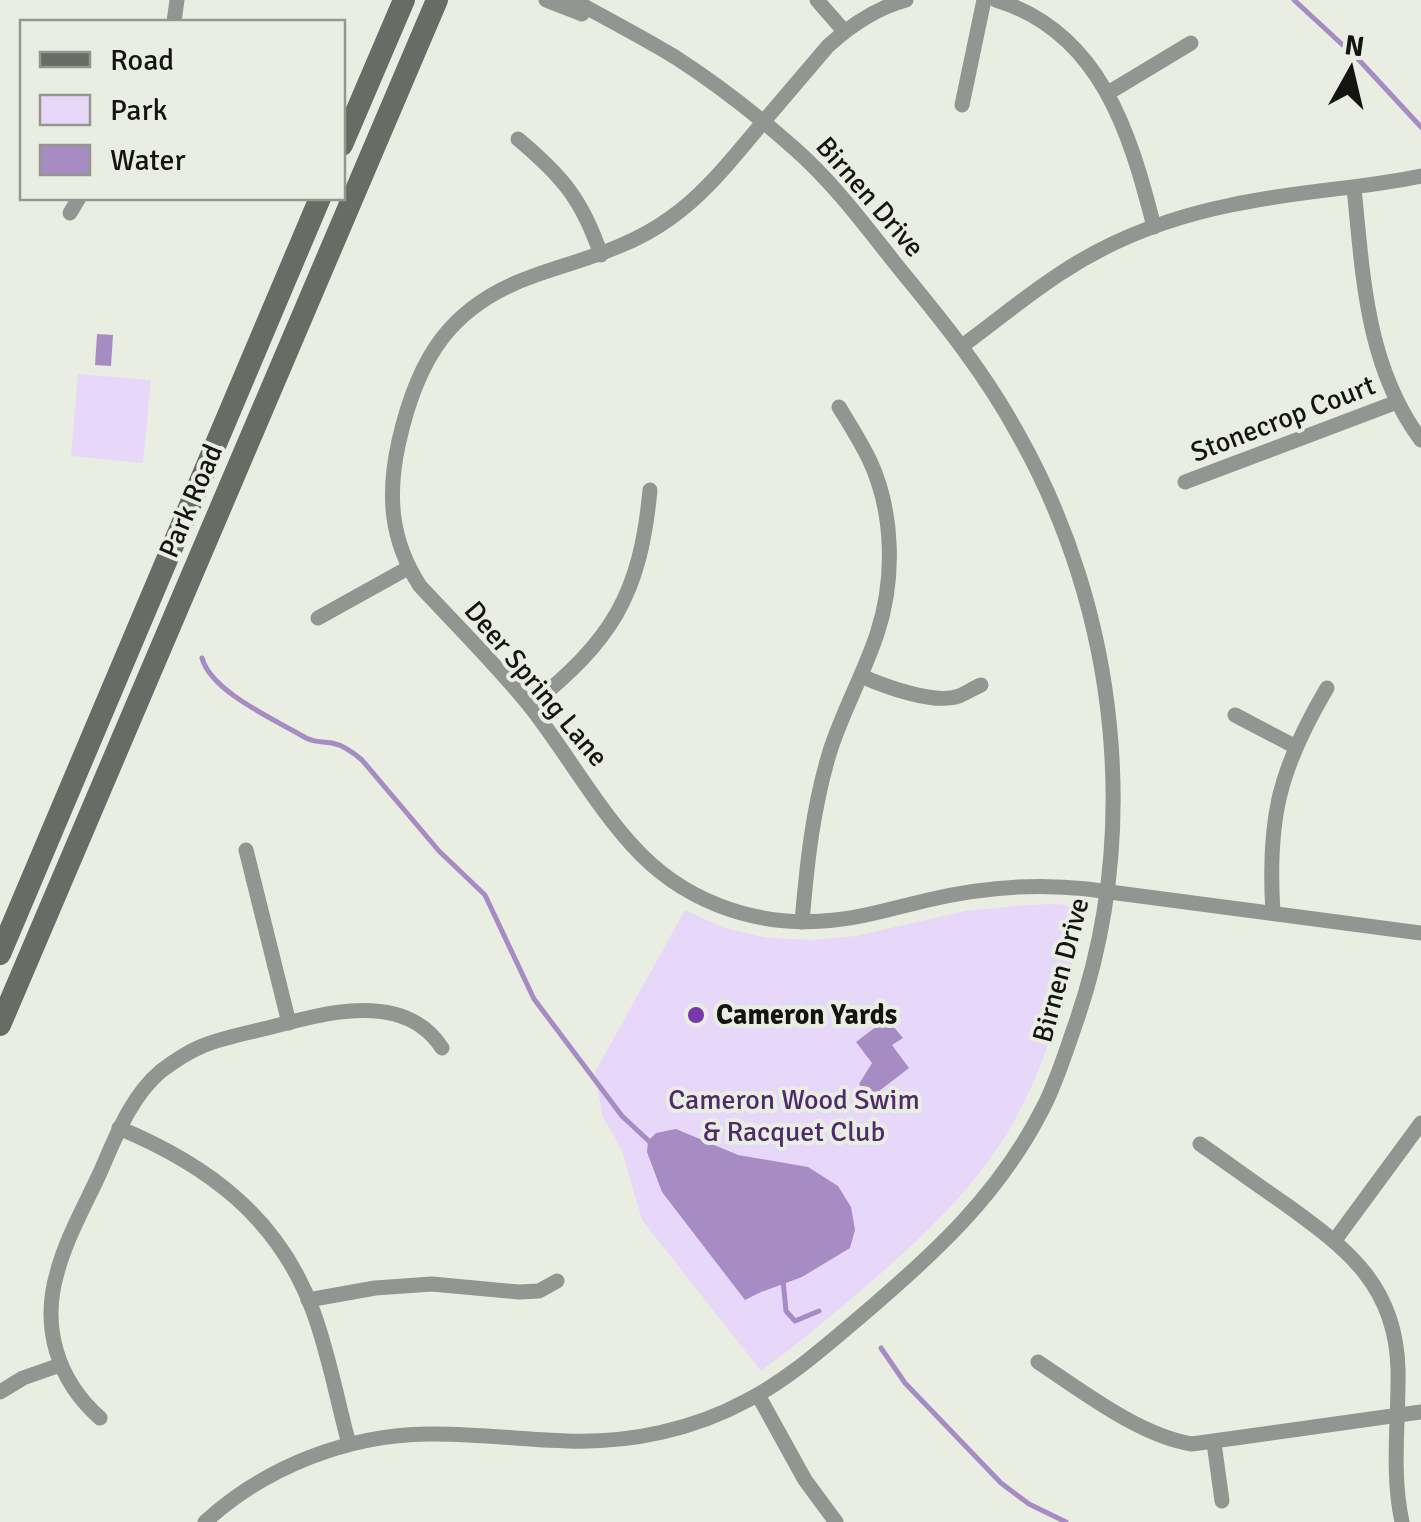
<svg xmlns="http://www.w3.org/2000/svg" width="1421" height="1522" font-family="Signika,sans-serif">
<rect width="100%" height="100%" fill="#eaeee2"/>
<g fill="#e7d7f9">
<polygon points="78,374 151,380 143,463 71,456"/>
<path d="M1027,905C1050,905 1074,898 1083,922C1065,991 1048,1063 1012,1125C973,1192 915,1244 857,1294C825,1321 794,1347 761,1371L642,1220L622,1151L602,1115L595,1072L685,910L724,928L769,938L812,940L856,936L965,911Z"/>
</g>
<g fill="#a78cc3">
<polygon points="97,334 113,335 111,366 95,365"/>
<polygon points="877,1026 893,1026 903,1038 892,1045 909,1068 870,1098 859,1084 872,1063 856,1042"/>
<polygon points="676,1129 738,1155 808,1167 838,1186 851,1207 855,1230 850,1248 802,1277 761,1292 745,1300 662,1192 647,1152 648,1141 656,1133"/>
</g>
<g fill="none" stroke-linecap="round" stroke-linejoin="round">
<g stroke="#a78cc3" stroke-width="5">
<polyline points="1294,0 1359,60 1421,127"/>
<path d="M202,658C211,692 276,720 306,738C316,743 322,741 332,743C342,745 354,753 362,760L439,851L485,895L534,999L622,1116L652,1144"/>
<polyline points="783,1280 786,1311 795,1321 819,1311"/>
<polyline points="881,1348 905,1383 1001,1483 1029,1504 1066,1522"/>
</g>
<g stroke="#939590" stroke-width="15">
<polyline points="546,0 582,14"/>
<polyline points="817,0 844,31"/>
<path d="M906,0C876,8 851,25 828,46C805,73 782,100 759,127C731,160 705,194 669,219C629,248 582,259 536,275C451,304 418,357 399,441C387,494 390,540 420,586C458,627 498,666 533,710C567,754 595,804 632,845C681,900 751,926 823,921C859,919 893,908 928,900C979,888 1034,883 1087,889L1421,933"/>
<path d="M996,0C1100,32 1130,132 1154,227"/>
<polyline points="174,22 177,0"/>
<polyline points="1108,93 1191,43"/>
<polyline points="962,105 984,0"/>
<path d="M518,139C562,176 582,199 601,255"/>
<path d="M1354,188C1363,276 1366,366 1421,440"/>
<polyline points="70,213 79,198"/>
<path d="M962,346C995,322 1027,295 1061,273C1112,239 1172,217 1231,205C1294,191 1358,189 1421,176"/>
<polyline points="1185,482 1397,402"/>
<polyline points="318,618 408,568"/>
<path d="M861,676C884,686 934,705 959,696C966,693 974,688 981,685"/>
<path d="M530,706C612,640 640,596 650,490"/>
<polyline points="1235,715 1296,747"/>
<polyline points="246,850 289,1023"/>
<path d="M1273,913C1267,819 1279,769 1327,688"/>
<path d="M802,922C807,863 813,805 831,748C844,709 864,673 877,634C895,580 894,513 870,461C861,442 850,425 839,407"/>
<path d="M119,1128C208,1165 279,1218 313,1311C329,1354 337,1400 349,1444"/>
<path d="M1200,1144C1230,1165 1259,1186 1288,1206C1349,1250 1396,1287 1398,1369C1399,1420 1391,1472 1402,1522"/>
<polyline points="1335,1240 1421,1123"/>
<polyline points="308,1300 375,1288 432,1284 519,1292 539,1291 557,1281"/>
<path d="M1038,1362C1082,1391 1140,1436 1192,1444L1421,1412"/>
<polyline points="0,1392 23,1378 60,1365"/>
<polyline points="758,1395 805,1480 836,1522"/>
<path d="M100,1418C58,1381 41,1328 57,1273C66,1239 84,1207 99,1175C115,1139 130,1097 161,1071C173,1062 186,1053 200,1047C218,1039 239,1035 259,1030C301,1020 350,1003 394,1014C414,1019 431,1031 442,1048"/>
<polyline points="1214,1443 1222,1501"/>
<path d="M205,1522C265,1467 347,1435 428,1434C475,1433 522,1440 568,1441C630,1443 693,1430 748,1400C790,1378 824,1347 860,1317C934,1254 999,1195 1043,1108C1056,1083 1064,1057 1073,1031C1143,837 1119,613 1018,434C986,375 945,324 903,273C869,231 836,185 795,149C758,116 717,84 675,57C642,37 607,19 573,0"/>
</g>
<g stroke="#696c65" stroke-width="22">
<polyline points="342,145 404,0"/>
<polyline points="0,954 320,198"/>
<polyline points="0,1025 437,0"/>
</g>
</g>
<circle fill="#7937ab" stroke="#eaeee2" stroke-width="4" cx="696" cy="1015" r="10"/>
<g text-anchor="middle" dominant-baseline="central" stroke-width="8" stroke-linejoin="round" paint-order="stroke">
<g font-size="28" fill="#141511" stroke="#eaeee2">
<text transform="translate(870 197) rotate(49)">Birnen Drive</text>
<text transform="translate(1283 419) rotate(-21)">Stonecrop Court</text>
<text transform="translate(191 501) rotate(-67)">Park Road</text>
<text transform="translate(536 684) rotate(50)">Deer Spring Lane</text>
<text transform="translate(1061 970) rotate(-75)">Birnen Drive</text>
</g>
<g font-size="28" font-weight="bold" fill="#141511" stroke="#eaeee2" text-anchor="start">
<text x="716" y="1015">Cameron Yards</text>
</g>
<g font-size="28" fill="#4f2a6d" stroke="#eaeee2">
<text x="794" y="1100">Cameron Wood Swim<tspan x="794" dy="32">&amp; Racquet Club</tspan></text>
</g>
</g>
<rect x="20" y="20" width="325" height="180" fill="#eaeee2" stroke="#94978e" stroke-width="2.5"/>
<rect x="40" y="52" width="50" height="15" fill="#696c65" stroke="#94978e" stroke-width="2.5"/>
<text x="110" y="70" font-size="30" fill="#141511">Road</text>
<rect x="40" y="95" width="50" height="30" fill="#e7d7f9" stroke="#94978e" stroke-width="2.5"/>
<text x="110" y="120" font-size="30" fill="#141511">Park</text>
<rect x="40" y="145" width="50" height="30" fill="#a78cc3" stroke="#94978e" stroke-width="2.5"/>
<text x="110" y="170" font-size="30" fill="#141511">Water</text>
<g transform="translate(1351 70) rotate(8)" stroke="#eaeee2" stroke-width="8" paint-order="stroke">
<path d="M0-8L18 38L0 25L-18 38Z" fill="#141511"/>
<text y="-15" font-size="28" font-weight="bold" text-anchor="middle" fill="#141511">N</text>
</g>
</svg>
